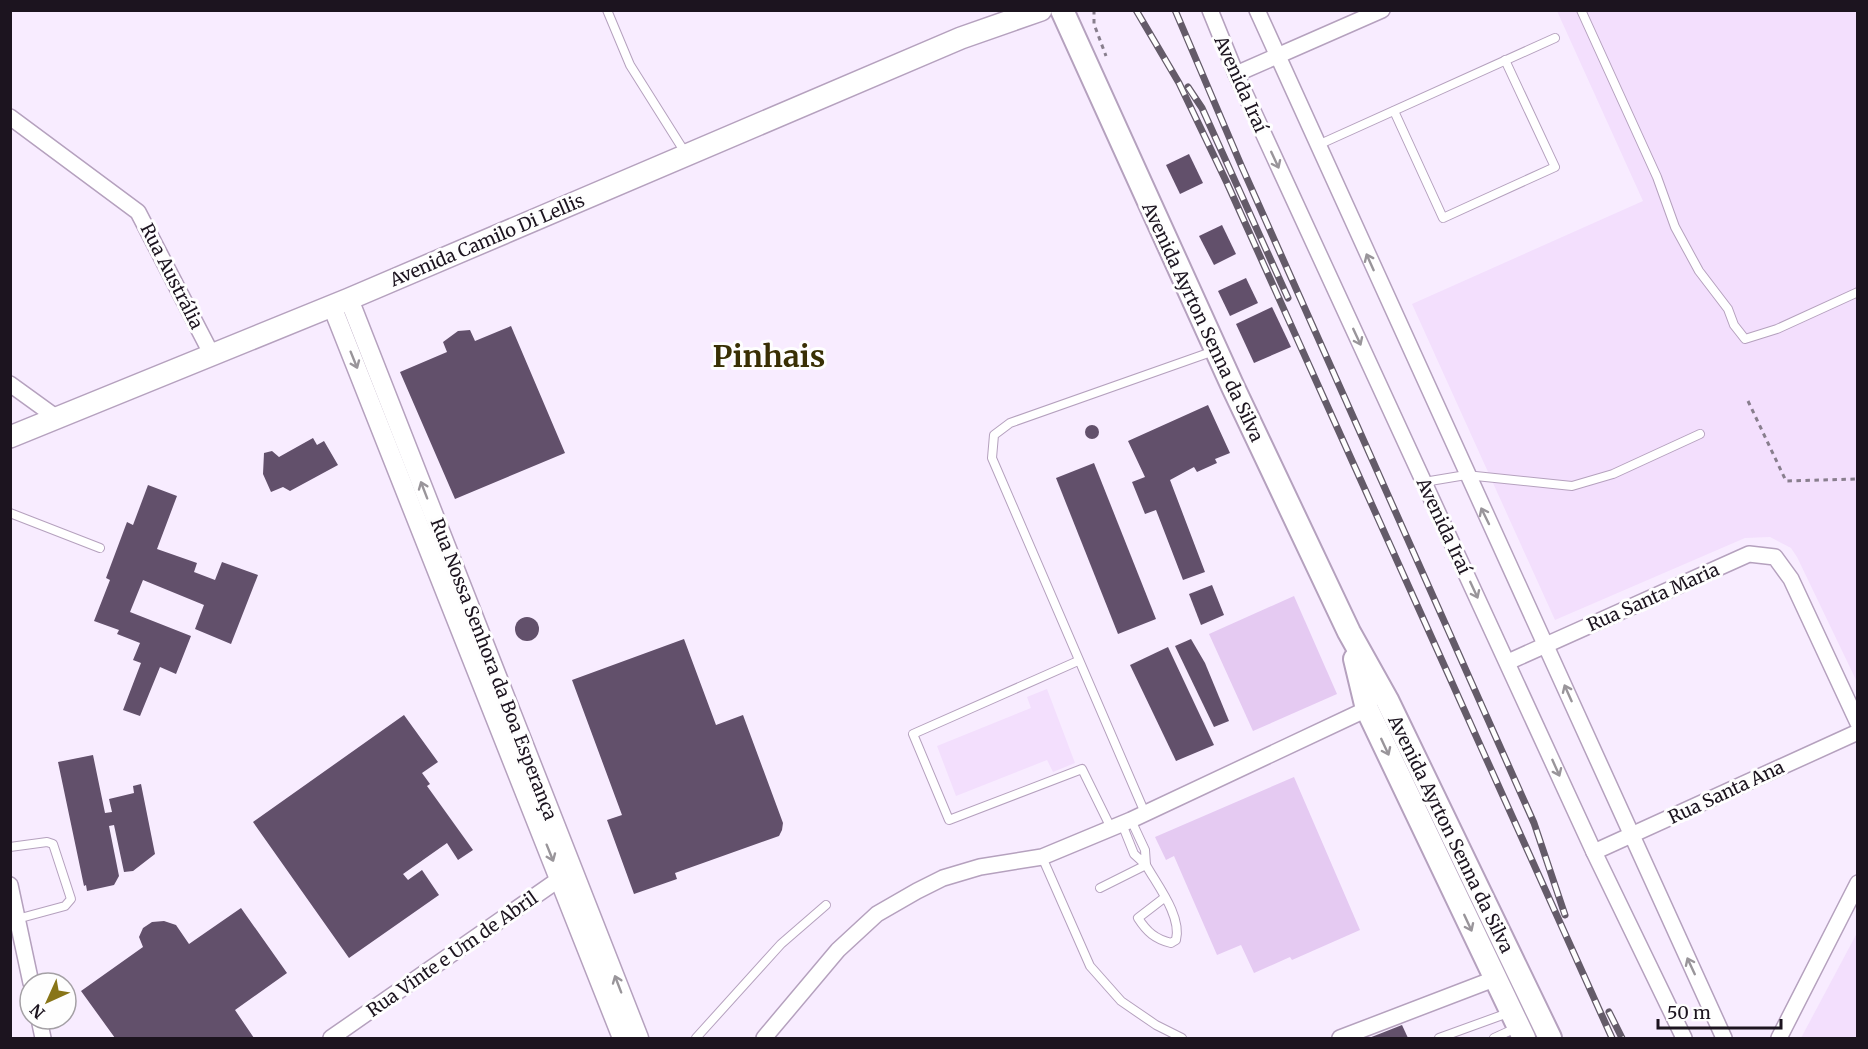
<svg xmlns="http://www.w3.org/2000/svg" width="1868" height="1049" font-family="Merriweather,serif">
<rect width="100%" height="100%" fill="#f8ecff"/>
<g fill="#f3dffd">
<polygon points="1557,11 1857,11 1857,682 1797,557 1791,548 1770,537 1745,538 1555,620 1412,304 1643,201"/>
<polygon points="1047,689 1075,763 1053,772 1047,760 956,796 937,746 1031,708 1027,697"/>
<polygon points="1857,933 1857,1038 1801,1038"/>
</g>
<g fill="#e5caf2">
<polygon points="1294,596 1337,694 1253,731 1209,634"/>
<polygon points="1294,777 1360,930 1292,960 1290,957 1254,973 1241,945 1217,955 1174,856 1166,860 1155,837"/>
</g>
<g fill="#62506b">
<polygon points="1189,154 1203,183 1180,194 1166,165"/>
<polygon points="1222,225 1236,254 1214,265 1199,236"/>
<polygon points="1246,278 1258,303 1230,316 1218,291"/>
<polygon points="1272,307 1291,347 1254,363 1236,324"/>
<polygon points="511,326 565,453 455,499 400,372 447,352 443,342 458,331 470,330 475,341"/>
<polygon points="1208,405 1230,453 1215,459 1217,463 1197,472 1194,467 1170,480 1205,572 1183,580 1156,510 1145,514 1132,482 1145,477 1128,441"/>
<circle cx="1092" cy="432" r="7"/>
<polygon points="313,438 317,445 324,441 338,465 290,491 283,487 271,492 263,474 264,453 272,451 279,457"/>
<polygon points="1094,463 1156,619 1118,634 1056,478"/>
<polygon points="148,485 177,496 157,549 197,563 194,572 215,580 222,562 258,575 231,644 195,629 204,605 143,580 130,612 191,636 176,674 160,667 140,716 123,710 141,663 133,660 140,643 117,634 119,630 94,621 110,580 106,578 127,522 133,525"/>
<polygon points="1212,585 1224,615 1201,625 1189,594"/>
<circle cx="527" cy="629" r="12"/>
<polygon points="684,639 716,725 743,715 783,823 782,830 779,836 675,873 677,879 634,894 607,820 622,815 572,680"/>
<polygon points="1191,639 1205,663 1229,721 1214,727 1175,646"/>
<polygon points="1168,647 1214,745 1176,761 1130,665"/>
<polygon points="404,715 438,762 422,773 430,784 427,786 473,850 458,860 447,843 403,874 408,880 422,870 439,895 349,958 253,822"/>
<polygon points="93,755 105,813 112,812 109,799 134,793 133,786 141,784 155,854 133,871 124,872 114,825 109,826 119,876 114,885 87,891 86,885 84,886 58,762"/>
<polygon points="241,908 287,973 235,1010 254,1038 115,1038 81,991 143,947 139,937 143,928 152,922 164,921 176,925 189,944"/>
<polygon points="1402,1025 1408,1038 1369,1038"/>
</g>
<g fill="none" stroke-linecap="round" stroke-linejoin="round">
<defs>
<g id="service">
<polyline points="607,10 630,65 686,154"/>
<polyline points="1581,10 1657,177 1675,227 1699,271 1728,309 1734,325 1745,339 1777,329 1858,292"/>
<polyline points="1394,111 1443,218 1555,167 1505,60"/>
<polyline points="1318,145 1555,38"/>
<polyline points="1424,482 1466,475 1572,486 1613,474 1700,434"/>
<polyline points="10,513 100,548"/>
<polyline points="1078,661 913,734 949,820 1082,769 1111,828"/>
<polyline points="1145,813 992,458 994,435 1010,423 1214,351"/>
<polyline points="1122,824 1134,854 1146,865 1145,850 1131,820"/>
<polyline points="10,847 47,842 53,844 71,899 65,906 17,919"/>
<polyline points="1042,857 1090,966 1121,1001 1156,1025 1182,1038"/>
<path d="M1100,888L1146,865C1157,885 1182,916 1176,940L1171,943C1155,939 1147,932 1138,918L1164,898"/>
<polyline points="696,1038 781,944 826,905"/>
<polyline points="1439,1038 1508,1013"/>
<polyline points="1494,1038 1516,1028"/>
</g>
<g id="minor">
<polyline points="1210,10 1236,74 1594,852 1684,1038"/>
<polyline points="1257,10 1724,1038"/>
<polyline points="1236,74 1382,10"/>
<polyline points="10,117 138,212 212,355"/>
<polyline points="10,384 57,418"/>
<polyline points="1508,662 1749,554 1775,557 1791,579 1858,723"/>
<polyline points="1594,852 1858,732"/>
<polyline points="10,885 31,983"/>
<polyline points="39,1019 43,1038"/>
<polyline points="331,1038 568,873"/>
<polyline points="764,1038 838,950 877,914 917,891 943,878 980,867 1042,857 1131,820 1367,709"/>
<polyline points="1340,1038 1494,979"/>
<polyline points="1779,1038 1858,883"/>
</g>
<g id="tertiary">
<polyline points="349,299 639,1038"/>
<polyline points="332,306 622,1038"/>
</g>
<polyline id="secondary" points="10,437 349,299 961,38 1041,10"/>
<g id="primary">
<polyline points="1062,10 1233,387 1349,632 1387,700 1550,1038"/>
<polyline points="1355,659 1367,709 1524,1038"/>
</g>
</defs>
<use href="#service" stroke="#b5a1be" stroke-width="10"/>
<use href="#minor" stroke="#b5a1be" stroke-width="18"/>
<use href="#tertiary" stroke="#b5a1be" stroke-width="21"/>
<use href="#secondary" stroke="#b5a1be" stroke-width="24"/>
<use href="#primary" stroke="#b5a1be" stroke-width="26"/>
<g stroke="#887e8d" stroke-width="3" stroke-dasharray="4.5 4.5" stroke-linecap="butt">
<polyline points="1094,10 1094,24 1106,56"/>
<polyline points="1748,401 1786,481 1858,479"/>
</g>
<use href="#service" stroke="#fff" stroke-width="8"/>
<use href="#minor" stroke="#fff" stroke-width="15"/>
<use href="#tertiary" stroke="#fff" stroke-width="18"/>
<use href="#secondary" stroke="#fff" stroke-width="21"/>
<use href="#primary" stroke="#fff" stroke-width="22"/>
<defs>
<g id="rail">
<polyline points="1136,10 1179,83 1227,183 1612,1038"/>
<polyline points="1175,10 1241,165 1534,823 1565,915"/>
<polyline points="1188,87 1202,108 1288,298"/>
<polyline points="1609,1012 1622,1038"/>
</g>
</defs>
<use href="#rail" stroke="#645b69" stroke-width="7"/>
<use href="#rail" stroke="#fefefe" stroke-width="4.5" stroke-dasharray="14" stroke-linecap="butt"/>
</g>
<defs><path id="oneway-shaft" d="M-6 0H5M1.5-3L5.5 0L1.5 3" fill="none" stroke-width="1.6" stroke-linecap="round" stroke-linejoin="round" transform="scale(1.5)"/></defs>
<g stroke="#99959a">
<use href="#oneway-shaft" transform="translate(1275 160) rotate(65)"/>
<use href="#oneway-shaft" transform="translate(1370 262) rotate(-114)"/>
<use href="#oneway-shaft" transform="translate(1357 337) rotate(65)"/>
<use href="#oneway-shaft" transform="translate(354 360) rotate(68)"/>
<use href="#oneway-shaft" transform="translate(424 490) rotate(-111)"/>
<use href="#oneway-shaft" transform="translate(1485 516) rotate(-116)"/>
<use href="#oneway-shaft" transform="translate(1474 590) rotate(65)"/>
<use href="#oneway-shaft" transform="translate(1568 693) rotate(-114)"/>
<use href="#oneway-shaft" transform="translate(1385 747) rotate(65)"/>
<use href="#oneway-shaft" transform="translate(1556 768) rotate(66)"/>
<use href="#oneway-shaft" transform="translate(550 853) rotate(68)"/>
<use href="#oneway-shaft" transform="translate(1468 923) rotate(65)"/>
<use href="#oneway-shaft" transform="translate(1691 966) rotate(-115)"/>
<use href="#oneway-shaft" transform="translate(618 984) rotate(-111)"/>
</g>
<g text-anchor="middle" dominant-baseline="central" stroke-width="6" stroke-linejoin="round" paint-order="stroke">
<g font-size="18" fill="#1c141f" stroke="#fefefe">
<text transform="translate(1241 84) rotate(66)">Avenida Iraí</text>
<text transform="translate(487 240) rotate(-23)">Avenida Camilo Di Lellis</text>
<text transform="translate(172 276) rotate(63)">Rua Austrália</text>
<text transform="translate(1203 322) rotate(65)">Avenida Ayrton Senna da Silva</text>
<text transform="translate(1444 526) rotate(65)">Avenida Iraí</text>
<text transform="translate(1653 597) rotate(-24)">Rua Santa Maria</text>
<text transform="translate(494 669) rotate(69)">Rua Nossa Senhora da Boa Esperança</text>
<text transform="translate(1726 792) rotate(-25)">Rua Santa Ana</text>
<text transform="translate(1451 834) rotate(64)">Avenida Ayrton Senna da Silva</text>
<text transform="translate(452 954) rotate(-35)">Rua Vinte e Um de Abril</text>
</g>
<g font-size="30" font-weight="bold" fill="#393004" stroke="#fefefe">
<text x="769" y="356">Pinhais</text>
</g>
</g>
<rect width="1868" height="1049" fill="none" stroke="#1c141f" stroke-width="24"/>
<g transform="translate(48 1001) rotate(225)"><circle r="28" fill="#fefefe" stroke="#a4a0a5" stroke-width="1.5"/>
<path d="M0-4.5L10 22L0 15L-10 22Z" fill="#887518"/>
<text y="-9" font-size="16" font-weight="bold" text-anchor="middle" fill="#1c141f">N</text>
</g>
<path d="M1658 1019v9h123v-9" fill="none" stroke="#1c141f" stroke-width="3"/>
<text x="1667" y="1019" font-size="18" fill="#1c141f" stroke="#fefefe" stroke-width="4.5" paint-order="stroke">50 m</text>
</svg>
